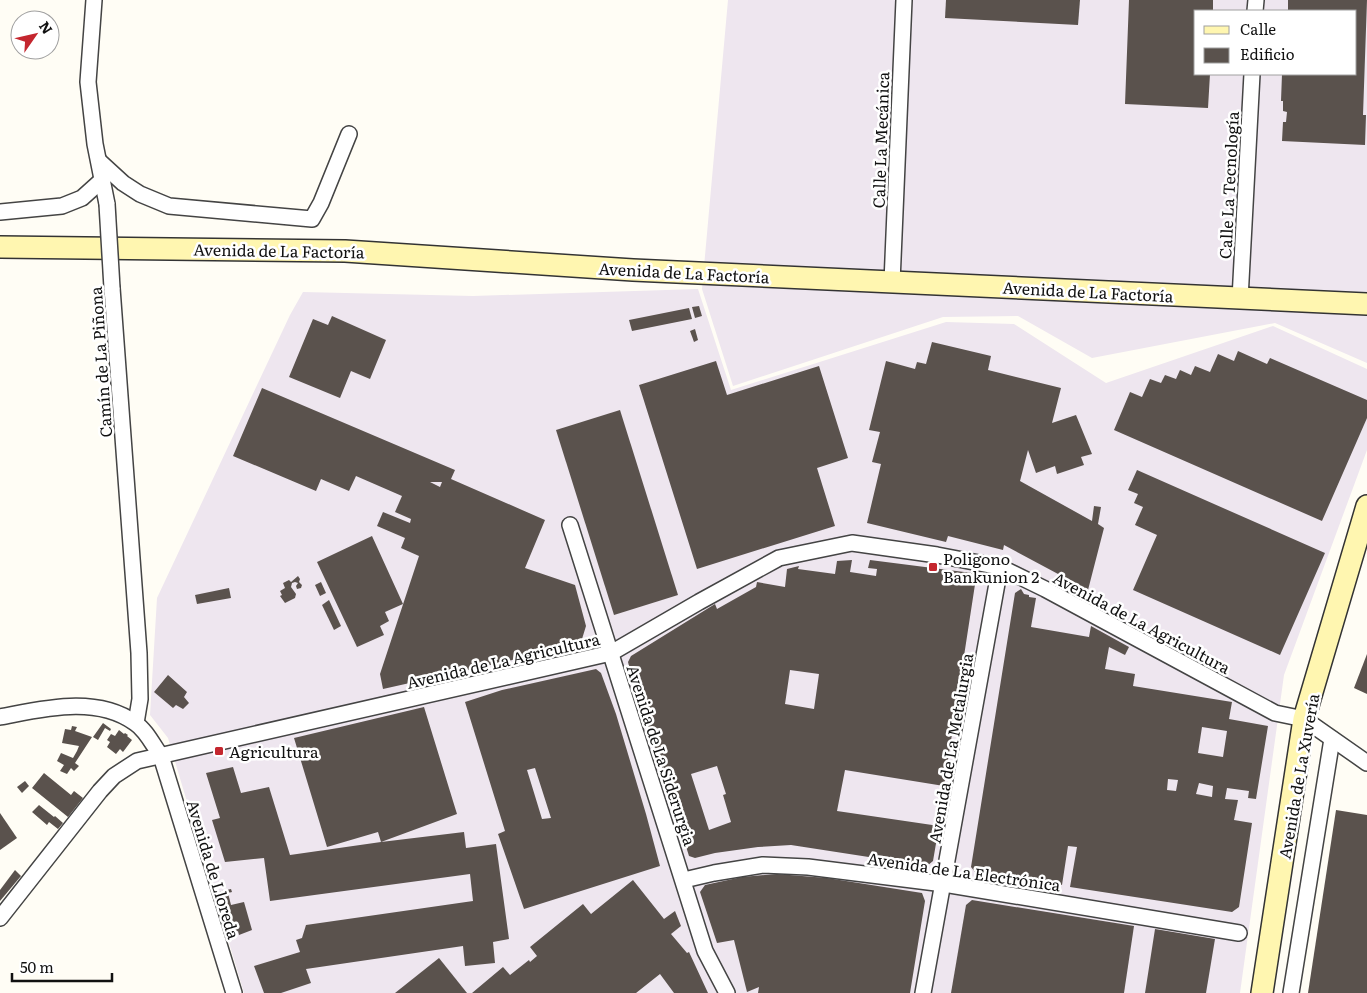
<svg xmlns="http://www.w3.org/2000/svg" width="1367" height="993" font-family="Literata,serif">
<rect width="100%" height="100%" fill="#fffdf5"/>
<g fill="#eee6ef" fill-rule="evenodd">
<path d="M728,0H1367V363L1275,323L1092,358L1018,316L943,317L733,386L702,289ZM1196,11H1356V74H1196Z"/>
<polygon points="698,289 731,390 946,322 1014,324 1106,383 1273,326 1367,369 1367,450 1284,675 1240,993 244,993 168,738 150,715 157,598 290,315 303,292 473,296"/>
</g>
<g fill="#5a524d" fill-rule="evenodd">
<polygon points="946,0 1080,0 1078,25 945,18"/>
<polygon points="1129,0 1213,0 1213,11 1196,11 1196,74 1210,74 1208,108 1125,104"/>
<polygon points="1288,0 1367,0 1363,115 1366,115 1365,145 1282,141 1283,122 1286,122 1287,112 1283,111 1283,101 1281,101 1282,74 1356,74 1356,11 1288,11"/>
<polygon points="699,306 702,316 695,318 692,307"/>
<polygon points="689,308 692,319 632,331 629,320"/>
<polygon points="332,316 386,340 370,379 351,371 340,398 289,377 313,319 328,325"/>
<polygon points="695,329 698,340 694,342 690,331"/>
<polygon points="932,342 991,356 988,370 1061,388 1052,423 1076,415 1092,454 1081,457 1084,465 1057,474 1055,466 1036,473 1028,450 1020,481 1092,521 1094,506 1101,507 1098,524 1104,528 1088,590 1004,545 1003,550 948,536 946,542 867,523 881,464 872,462 880,432 869,430 886,361 915,369 917,362 926,364"/>
<polygon points="1238,351 1267,364 1270,358 1367,400 1367,418 1322,521 1114,430 1130,392 1142,397 1150,379 1161,383 1165,375 1176,379 1180,370 1191,375 1195,366 1210,372 1218,354 1234,361"/>
<polygon points="716,361 727,395 819,366 848,458 817,468 835,526 697,569 639,385"/>
<path d="M262,388L455,470L451,479L545,520L525,568L575,585L586,626L582,639L578,643L570,647L383,689L380,674L419,556L401,548L405,538L377,526L383,512L410,523L411,519L395,512L402,496L356,476L349,491L321,479L316,491L233,456ZM430,482H442L440,487Z"/>
<polygon points="620,410 678,595 614,615 556,430"/>
<polygon points="1137,470 1325,553 1280,655 1133,590 1157,535 1135,525 1143,507 1134,503 1138,494 1128,490"/>
<polygon points="372,536 403,604 385,612 389,621 380,626 384,635 357,647 317,562"/>
<path d="M852,560L850,572L876,576L877,569L868,568L870,560L972,573L976,578L944,786L845,770L837,811L939,826L933,861L927,866L791,845L758,847L715,853L695,858L689,856L629,666L628,662L631,656L715,604L717,609L756,587L757,582L785,587L787,569L799,566L798,569L835,574L837,561ZM790,670L819,674L814,709L785,704ZM717,766L726,794L723,795L731,822L709,830L691,774Z"/>
<polygon points="298,576 300,579 299,582 302,585 301,588 297,589 296,586 298,583 295,582 292,583 291,587 296,594 295,598 285,603 280,596 282,595 280,591 285,588 283,583 289,580 291,582"/>
<polygon points="321,582 326,593 320,596 315,585"/>
<polygon points="229,588 231,598 197,604 195,595"/>
<path d="M1021,589L1024,594L1029,595V597L1036,598L1031,627L1089,637L1091,626L1129,647L1125,655L1109,647L1105,669L1135,674L1133,686L1232,702L1229,719L1268,726L1256,799L1248,798L1249,791L1227,788L1225,799L1238,800L1234,820L1252,823L1239,907L1232,912L1070,887L1077,847L1068,846L1062,885L975,872L971,867L1015,593ZM1202,727L1227,731L1223,757L1198,753ZM1168,779L1178,780L1176,791L1167,790ZM1199,783L1213,786L1212,797L1196,794Z"/>
<polygon points="329,600 341,626 334,630 322,605"/>
<polygon points="1367,654 1367,694 1354,688"/>
<path d="M596,669L601,673L616,714L646,814L660,866L524,909L498,834L505,831L465,702L502,690ZM535,768L551,818L542,819L535,796L527,770Z"/>
<polygon points="168,675 187,692 184,697 189,703 183,709 176,705 173,708 154,692"/>
<polygon points="424,707 457,814 381,842 464,832 466,848 496,844 509,939 493,942 495,963 465,966 463,946 306,969 311,983 281,993 264,993 254,966 300,952 296,940 302,938 306,925 473,901 470,874 270,901 264,858 225,862 212,820 220,818 206,773 233,767 241,793 269,787 290,855 381,842 378,832 327,847 294,738"/>
<polygon points="103,723 111,729 110,731 105,728 98,740 93,737"/>
<polygon points="72,726 77,727 75,731 92,737 75,763 79,766 74,771 71,768 67,774 60,771 64,765 57,761 61,753 73,758 77,751 79,746 62,743 65,729 71,730"/>
<polygon points="119,730 124,734 125,733 128,735 127,736 132,740 123,752 120,749 116,754 107,747 110,742 107,740 111,734 115,736"/>
<polygon points="44,773 71,795 74,791 83,798 68,817 32,788"/>
<polygon points="25,781 29,786 22,793 17,787"/>
<polygon points="39,805 54,817 55,816 63,823 58,829 49,822 47,825 32,812"/>
<polygon points="1336,810 1367,815 1367,993 1308,993"/>
<polygon points="0,813 17,838 0,850"/>
<polygon points="15,870 21,876 0,901 0,890"/>
<polygon points="777,874 827,878 922,893 925,901 910,993 758,993 759,987 747,992 734,940 717,943 700,892 705,885 742,877"/>
<polygon points="633,880 664,919 675,911 681,926 671,934 687,953 689,952 708,993 674,993 660,974 636,993 472,993 503,967 510,975 529,960 530,962 537,956 530,947 583,904 591,914"/>
<polygon points="231,889 232,892 228,893 231,905 244,902 252,930 239,935 238,931 223,935 213,893"/>
<polygon points="972,900 1134,926 1124,993 951,993 966,905"/>
<polygon points="1155,929 1215,939 1206,993 1145,993"/>
<polygon points="439,958 467,993 395,993"/>
</g>
<g fill="none" stroke-linecap="round" stroke-linejoin="round">
<defs>
<g id="street">
<polyline points="94,0 88,82 95,144 107,204"/>
<polyline points="1255,11 1256,0"/>
<polyline points="99,161 123,183 140,194 169,206 312,219 321,203 349,134"/>
<polyline points="0,212 62,206 82,198 102,180"/>
<polyline points="892,282 904,0"/>
<polyline points="112,288 139,653 140,699 136,723"/>
<polyline points="1240,299 1252,74"/>
<polyline points="570,525 705,951 727,993"/>
<path d="M0,717C43,709 96,695 135,723C146,730 153,745 161,756L234,993"/>
<polyline points="684,880 714,873 763,865 808,867 944,884 1239,933"/>
<polyline points="0,918 100,791 114,776 137,761 611,653 699,602 779,558 852,543 937,555 1000,567 1045,589 1275,713 1304,719 1367,763"/>
<polyline points="923,993 1000,567"/>
<polyline points="1291,993 1332,739"/>
</g>
<g id="secondary">
<polyline points="0,247 345,251 633,270 1367,304"/>
<polyline points="1262,993 1304,719 1367,506"/>
</g>
</defs>
<use href="#street" stroke="#444" stroke-width="18"/>
<use href="#secondary" stroke="#333" stroke-width="24"/>
<use href="#street" stroke="#fff" stroke-width="15"/>
<use href="#secondary" stroke="#fff6b0" stroke-width="21"/>
<defs>
<polyline id="street-bridge" points="107,204 112,288"/>
</defs>
<use href="#street-bridge" stroke="#444" stroke-width="18" stroke-linecap="butt"/>
<use href="#street-bridge" stroke="#fff" stroke-width="15"/>
</g>
<g fill="#c4262e" stroke="#fff" stroke-width="2">
<rect x="928" y="562" width="10" height="10" rx="2.5"/>
<rect x="214" y="746" width="10" height="10" rx="2.5"/>
</g>
<g text-anchor="middle" dominant-baseline="central" stroke-width="5" stroke-linejoin="round" paint-order="stroke">
<g font-size="16" fill="#111" stroke="#fff">
<text transform="translate(880 140) rotate(-88)">Calle La Mecánica</text>
<text transform="translate(1228 185) rotate(-87)">Calle La Tecnología</text>
<text transform="translate(279 250) rotate(1)">Avenida de La Factoría</text>
<text transform="translate(684 272) rotate(3)">Avenida de La Factoría</text>
<text transform="translate(1088 291) rotate(3)">Avenida de La Factoría</text>
<text transform="translate(100 362) rotate(-94)">Camín de La Piñona</text>
<text transform="translate(1142 622) rotate(28)">Avenida de La Agricultura</text>
<text transform="translate(503 660) rotate(-13)">Avenida de La Agricultura</text>
<text transform="translate(950 748) rotate(-80)">Avenida de La Metalurgia</text>
<text transform="translate(662 755) rotate(72)">Avenida de La Siderurgia</text>
<text transform="translate(1298 776) rotate(-80)">Avenida de La Xuvería</text>
<text transform="translate(214 869) rotate(73)">Avenida de Lloreda</text>
<text transform="translate(964 871) rotate(8)">Avenida de La Electrónica</text>
</g>
<g font-size="16" fill="#111" stroke="#fff" text-anchor="start">
<text x="943" y="558">Poligono<tspan x="943" dy="18">Bankunion 2</tspan></text>
<text x="229" y="751">Agricultura</text>
</g>
</g>
<rect x="1194" y="10" width="162" height="65" fill="#ffffff" stroke="#a0a0a0"/>
<rect x="1204" y="26" width="25" height="8" fill="#fff6b0" stroke="#a0a0a0"/>
<text x="1240" y="35" font-size="15" fill="#111111">Calle</text>
<rect x="1204" y="48" width="25" height="15" fill="#5a524d" stroke="#a0a0a0"/>
<text x="1240" y="60" font-size="15" fill="#111111">Edificio</text>
<g transform="translate(35 35) rotate(56)"><circle r="24" fill="#ffffff" stroke="#a0a0a0"/>
<path d="M0-4L9 19L0 12L-9 19Z" fill="#c4262e"/>
<text y="-8" font-size="14" font-weight="bold" text-anchor="middle" fill="#111111">N</text>
</g>
<path d="M12 973v8h100v-8" fill="none" stroke="#111111" stroke-width="2.5"/>
<text x="20" y="973" font-size="15" fill="#111111" stroke="#ffffff" stroke-width="4" paint-order="stroke">50 m</text>
</svg>
